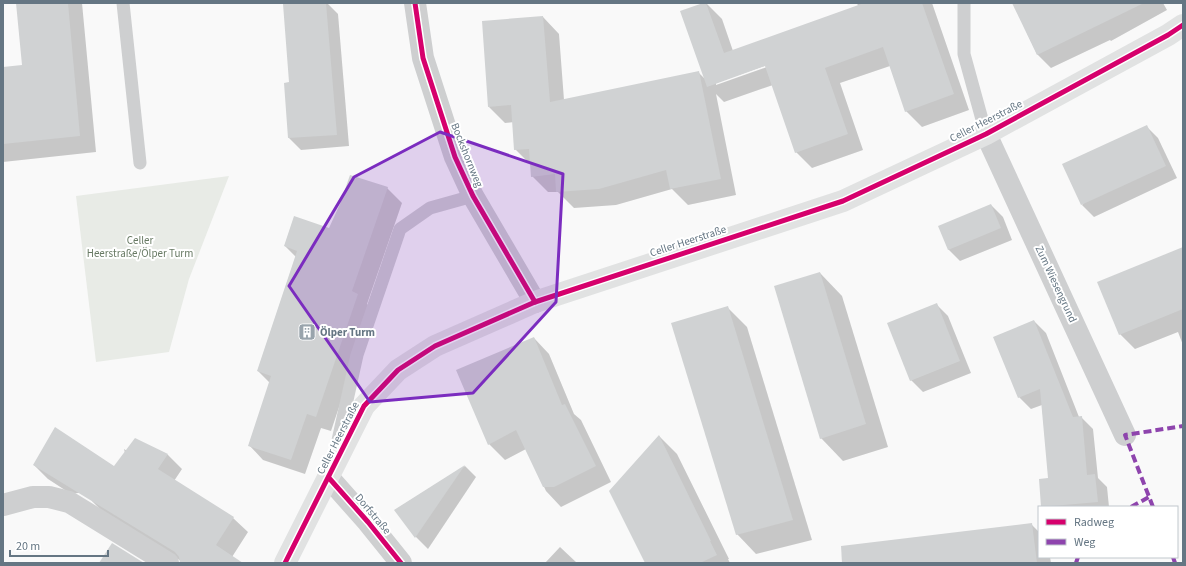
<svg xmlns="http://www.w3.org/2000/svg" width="1186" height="566" font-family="'Source Sans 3',sans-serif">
<rect width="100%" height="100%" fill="#f9f9f9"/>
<polygon fill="#e8ebe6" points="229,176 189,279 169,352 96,362 76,196"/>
<g fill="#0003" fill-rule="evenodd">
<polygon points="17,3 82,3 96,152 3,162 3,68 23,66"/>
<polygon points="310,3 327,3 338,14 349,146 301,150 289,138 291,83"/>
<path d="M706,3L722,19L733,51L858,6L857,3H932L969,110L922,127L906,111L890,66L840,83L863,150L812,168L796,152L773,85L724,102L716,94L736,195L688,205L672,189L616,205L574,208L558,192H548L532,176L531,165L515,149L514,122L505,123L489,107L543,17L559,34L564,100L699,73L706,80ZM770,64V66L716,85V83Z"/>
<polygon points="1013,3 1163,3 1167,10 1111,41 1110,40 1051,68 1037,54"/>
<polygon points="1146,126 1158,138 1177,178 1094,217 1082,205"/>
<polygon points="387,188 402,203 367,304 372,309 331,431 321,428 305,474 263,460 249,445 270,383 258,371 296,257 285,246 330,230"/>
<polygon points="991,205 1003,217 1012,240 960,261 948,249"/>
<polygon points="1183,249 1183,345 1178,332 1135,349 1120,334"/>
<polygon points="820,273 842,296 888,447 843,461 821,438"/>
<polygon points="936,304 948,316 971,373 923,392 911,380"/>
<polygon points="728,308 747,327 812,540 756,554 737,534"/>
<polygon points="1034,321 1046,333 1079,417 1081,417 1093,429 1098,478 1107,487 1109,507 1042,507 1040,480 1049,479 1042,405 1031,409 1019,397"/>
<polygon points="534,338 549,354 574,414 581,420 611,482 561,507 546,491 526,449 505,460 489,444"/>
<polygon points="659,436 677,454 729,559 728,559 730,563 646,563"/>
<polygon points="135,439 168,455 182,469 174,481 233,518 248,532 232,557 241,563 181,561 106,515 92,501 133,485 71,494 48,479 34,465 115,467 125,453 124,449 127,451"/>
<polygon points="465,466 476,477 428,549 416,537 395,510"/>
<polygon points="1032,525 1039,532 1039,557 1050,557 1051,563 873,563"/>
<polygon points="560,547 577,563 545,563"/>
</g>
<g fill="#d0d2d3">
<polygon points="16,3 68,3 80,136 3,144 3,67 22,65"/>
<polygon points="296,3 326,3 337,135 288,138 284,83 289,82 283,4"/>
<polygon points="703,3 706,3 724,53 864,3 922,3 954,94 905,112 883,47 825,68 848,134 795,153 765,66 707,87 680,11"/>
<polygon points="1012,3 1144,3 1037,55"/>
<polygon points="543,16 550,102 699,71 721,179 670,189 666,170 599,189 556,192 555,174 531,177 529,149 514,150 511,105 488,107 482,21"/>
<polygon points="1147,125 1166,166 1081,205 1062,164"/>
<polygon points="350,175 388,187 352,291 358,294 316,417 307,414 291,460 248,446 271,376 257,371 297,251 284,246 294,216 329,228 340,204"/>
<polygon points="991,204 1001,228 948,250 938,226"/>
<polygon points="1183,247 1183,309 1119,335 1097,282"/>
<polygon points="820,272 866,424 820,439 774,286"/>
<polygon points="937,303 960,361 910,381 887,323"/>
<polygon points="728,306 793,520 736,535 671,323"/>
<polygon points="1034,320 1073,417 1082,416 1087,475 1095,474 1098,502 1041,507 1039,479 1048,478 1040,389 1018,398 993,337"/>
<polygon points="534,337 562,405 565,404 596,466 554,487 543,487 516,430 488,445 456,370"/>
<polygon points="55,427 114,466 135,438 168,454 158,469 234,517 216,545 243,563 180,563 179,557 175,552 33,465"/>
<polygon points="659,435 711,541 710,541 717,555 700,563 645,563 609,491"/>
<polygon points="465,465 415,538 394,510"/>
<polygon points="1032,523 1037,563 842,563 841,546"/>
<polygon points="112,543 144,563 99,563"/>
</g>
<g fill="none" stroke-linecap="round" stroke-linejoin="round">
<g stroke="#cecfd0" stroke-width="13">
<polyline points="123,3 140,163"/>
<polyline points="964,3 964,54 986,134"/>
<polyline points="337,445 357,355 400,229 430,208 473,196"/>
</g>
<g stroke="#cecfd0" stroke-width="22">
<polyline points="415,3 423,58 455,157 473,196 535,302"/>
<polyline points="986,134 1125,435"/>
<polyline points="329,478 368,522 401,563"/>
<polyline points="3,505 33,497 49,497 69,502 168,563"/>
</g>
<polyline stroke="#e1e2e2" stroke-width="22" points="285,563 364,406 398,370 435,346 535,302 843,201 986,134 1168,35 1183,25"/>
<g stroke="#8e44ad" stroke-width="4" stroke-dasharray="8 4" stroke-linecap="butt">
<polyline points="1131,507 1149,497"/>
<polyline points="1153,507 1125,435 1183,426"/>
<polyline points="1173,557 1175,563"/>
<polyline points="1076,563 1078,557"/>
</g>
<defs>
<g id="cycleway">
<polyline points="415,3 423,58 455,157 473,196 535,302"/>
<polyline points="329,478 368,522 401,563"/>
<polyline points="285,563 364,406 398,370 435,346 535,302 843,201 986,134 1168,35 1183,25"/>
</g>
</defs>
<use href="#cycleway" stroke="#fff" stroke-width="8"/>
<use href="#cycleway" stroke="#d6006c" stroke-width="5"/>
</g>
<path fill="#7b2cbf" fill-opacity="0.2" stroke="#7b2cbf" stroke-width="3" stroke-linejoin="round" d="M440,132L563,174L556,302L473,393L370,402L289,286L354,177Z"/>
<defs>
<symbol id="building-square" viewBox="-11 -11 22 22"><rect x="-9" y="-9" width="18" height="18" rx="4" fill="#99a4ac" stroke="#fff"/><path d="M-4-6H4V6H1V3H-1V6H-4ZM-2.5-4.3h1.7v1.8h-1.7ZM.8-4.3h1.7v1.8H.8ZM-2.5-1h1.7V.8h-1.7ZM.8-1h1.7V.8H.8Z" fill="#fff"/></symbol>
</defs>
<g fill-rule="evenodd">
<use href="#building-square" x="297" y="322" width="20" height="20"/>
</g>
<g text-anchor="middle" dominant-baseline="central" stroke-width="4" stroke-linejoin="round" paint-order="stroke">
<g font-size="11" fill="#657683" stroke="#fff">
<text transform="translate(986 121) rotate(-27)">Celler Heerstraße</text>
<text transform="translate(467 155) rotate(68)">Bockshornweg</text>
<text transform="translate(688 241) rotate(-18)">Celler Heerstraße</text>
<text transform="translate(1056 284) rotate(65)">Zum Wiesengrund</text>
<text transform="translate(338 438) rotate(-63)">Celler Heerstraße</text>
<text transform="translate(373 514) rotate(50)">Dorfstraße</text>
</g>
<g font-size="11" fill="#687a64" stroke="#fff">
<text x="140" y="240">Celler<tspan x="140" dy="13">Heerstraße/Ölper Turm</tspan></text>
</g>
<g font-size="11" font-weight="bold" fill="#657683" stroke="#fff" text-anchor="start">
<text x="320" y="332">Ölper Turm</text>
</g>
</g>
<rect width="1186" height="566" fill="none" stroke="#657683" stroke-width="8"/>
<rect x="1038" y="506" width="140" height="52" fill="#ffffff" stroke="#c1c8cd"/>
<rect x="1046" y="519" width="20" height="6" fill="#d6006c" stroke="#c1c8cd"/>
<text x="1074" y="526" font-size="12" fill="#657683">Radweg</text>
<rect x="1046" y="539" width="20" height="6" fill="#8e44ad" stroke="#c1c8cd"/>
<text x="1074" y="546" font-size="12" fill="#657683">Weg</text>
<path d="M10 550v6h98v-6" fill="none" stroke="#657683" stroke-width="2"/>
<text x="16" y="550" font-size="12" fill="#657683" stroke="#ffffff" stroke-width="3" paint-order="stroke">20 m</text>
</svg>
